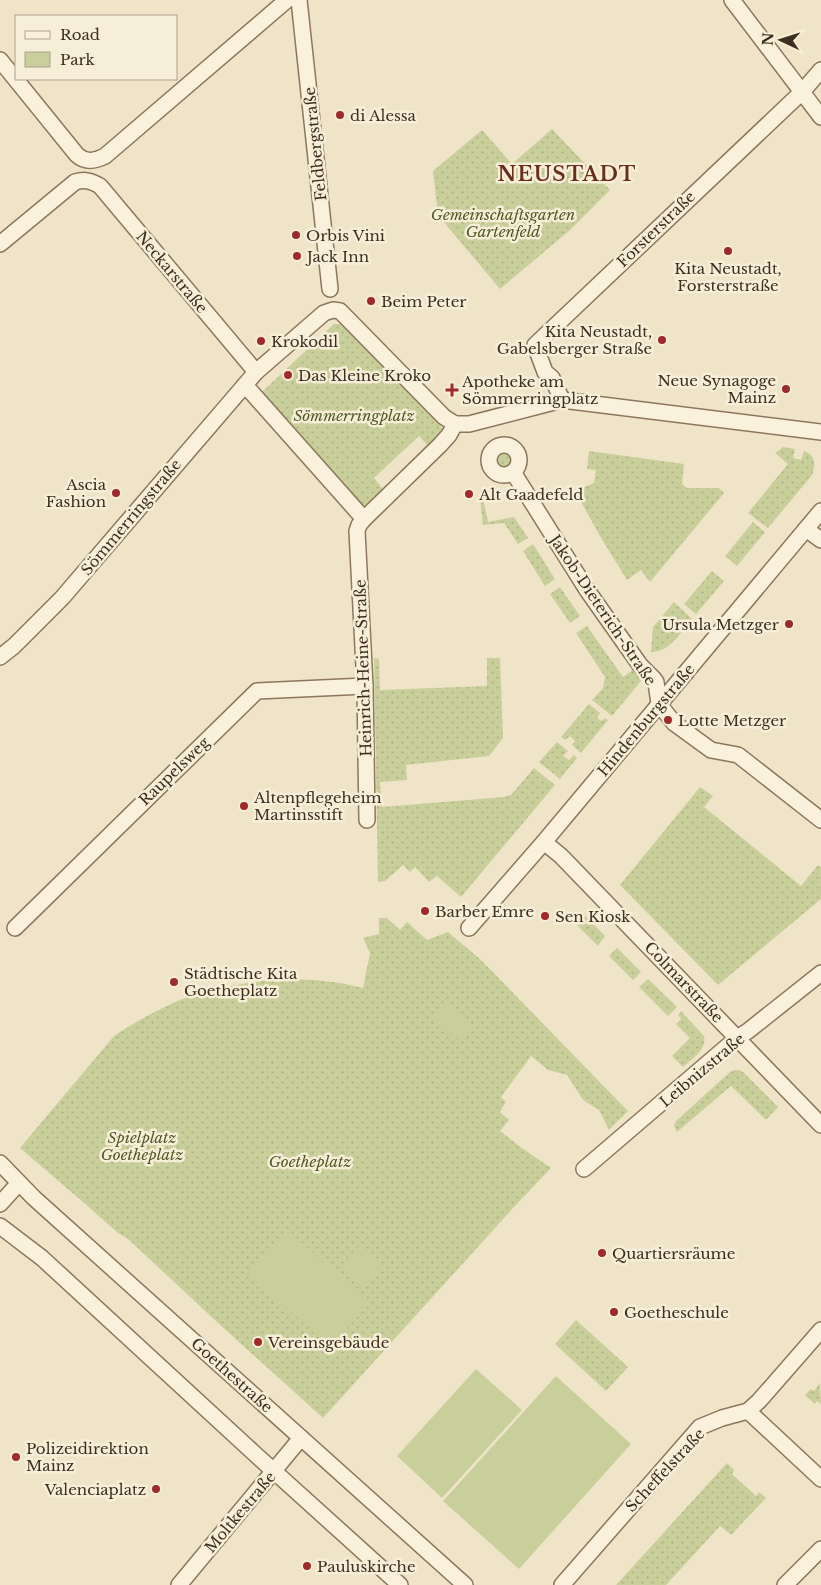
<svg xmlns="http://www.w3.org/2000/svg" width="821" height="1585" font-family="'Libre Baskerville',serif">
<defs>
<pattern id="green-dots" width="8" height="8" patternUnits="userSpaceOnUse" patternTransform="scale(1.25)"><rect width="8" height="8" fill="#c9cf9b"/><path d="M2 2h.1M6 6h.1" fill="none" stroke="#aeb285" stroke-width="1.8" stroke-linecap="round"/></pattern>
</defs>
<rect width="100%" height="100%" fill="#f0e4c8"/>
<g fill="url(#green-dots)">
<polygon points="552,129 610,190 570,230 500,289 438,215 433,171 482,130 512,164"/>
<polygon points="334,324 341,324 347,326 445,431 429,447 419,436 374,478 383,489 365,509 260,394"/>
<path d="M783,447L795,449L793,458L801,460L804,451C815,455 816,464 812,475L768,528L748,513L788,464L775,453Z"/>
<circle cx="504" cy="460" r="11"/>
<polygon points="589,451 684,464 682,484 687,488 719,488 724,493 650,582 641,570 627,580 600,536 575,491 594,483 596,470 587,469"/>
<polygon points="480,498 483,498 488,522 514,517 528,538 518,544 504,523 483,525"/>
<polygon points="753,522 765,532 737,566 725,556"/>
<polygon points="533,544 555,579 545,586 523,551"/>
<polygon points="712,571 724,581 696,614 684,604"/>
<polygon points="560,587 580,616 570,623 550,594"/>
<path d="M674,602L692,619C681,632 670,652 651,652L653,627Z"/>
<polygon points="587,626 623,677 638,666 645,676 612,716 592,700 603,688 605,677 576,633"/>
<polygon points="374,658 379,659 380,690 487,686 487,658 500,658 503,738 489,756 406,765 407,780 380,782 382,807 504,797 511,795 534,768 555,785 461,897 437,876 429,882 415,867 410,872 403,865 385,881 378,882"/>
<polygon points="589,704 600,713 597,718 602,721 605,718 608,720 581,753 572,745 575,741 570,736 565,740 561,737"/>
<polygon points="557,742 568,751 563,756 569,760 574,755 577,758 560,779 539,762"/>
<polygon points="700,787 713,796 704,807 801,886 818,865 821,867 821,899 718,985 620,885"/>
<polygon points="582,913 605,936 598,946 574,922"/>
<path d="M379,918H387L400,930L407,922L427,940L448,932L480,959L628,1111L609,1130L599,1110L583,1100L567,1075L548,1070L531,1056L501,1097L506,1102L500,1112L509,1120L500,1131L522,1148L551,1168L514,1207L323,1418L218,1323L127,1238L118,1233L83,1202L20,1148L114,1036C132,1024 151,1013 171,1004C183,998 198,994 211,991C263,977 310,975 363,988L370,953L363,938L379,934Z"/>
<polygon points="617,948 641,972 633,980 609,956"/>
<polygon points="648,979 677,1007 668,1016 639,987"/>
<path d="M681,1011L704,1036C707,1050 693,1058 683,1067L672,1056L690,1038L676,1024L681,1019L678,1015Z"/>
<polygon points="734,1070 739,1070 743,1072 778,1107 766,1120 731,1086 677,1132 674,1126 676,1121 730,1072"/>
<polygon points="576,1320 628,1367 606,1391 555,1344"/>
<polygon points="820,1383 821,1404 817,1401 815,1404 805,1395 811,1389 814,1391"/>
<polygon points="727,1463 734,1470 732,1474 756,1496 759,1492 766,1498 731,1535 720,1526 666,1585 616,1585"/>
</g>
<g fill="#c9cf9b">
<polygon points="445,1001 473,1025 460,1040 432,1016"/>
<polygon points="287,1229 369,1304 330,1347 247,1272"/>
<polygon points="359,1246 381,1265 363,1285 342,1265"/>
<polygon points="476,1369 522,1410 442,1498 397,1456"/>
<polygon points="556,1376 631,1444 519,1569 443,1501"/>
</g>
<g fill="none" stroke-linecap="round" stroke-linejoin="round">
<defs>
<g id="street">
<polyline points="299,0 330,289"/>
<polyline points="732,0 821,117"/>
<path d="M0,60L77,155C86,163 95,161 105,156L287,0"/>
<path d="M0,244L75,182C85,179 91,181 100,186L256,372"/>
<polyline points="245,385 364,519"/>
<polyline points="562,400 552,378 545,372 535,345 802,92 821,70"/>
<polyline points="455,424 469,424 562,400 821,432"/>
<circle cx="504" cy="460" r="15"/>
<polyline points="513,472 587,590 640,665 653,678 656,682 659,704 674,723 711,750 738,755 821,820"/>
<polyline points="806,529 821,540"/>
<polyline points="0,657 14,646 62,598 256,372 324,313 333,310 340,311 444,417 455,424"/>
<polyline points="367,820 365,686 357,531 359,525 364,519 440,445 449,435 455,424"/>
<polyline points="544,842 561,856 821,1125"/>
<polyline points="15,928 257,691 365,686"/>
<polyline points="469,928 544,842 821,511"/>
<polyline points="0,1163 34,1198 465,1585"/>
<polyline points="584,1169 737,1038 748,1031 821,973"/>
<polyline points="0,1204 19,1183"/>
<polyline points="0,1226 42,1258 255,1454 400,1585"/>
<polyline points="748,1411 821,1479"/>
<polyline points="179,1585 301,1438"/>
<polyline points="562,1585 700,1427 722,1418 748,1411 759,1401 821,1330"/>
<polyline points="785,1585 821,1549"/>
</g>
</defs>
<use href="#street" stroke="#8d765c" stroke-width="18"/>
<use href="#street" stroke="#faf1dc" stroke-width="15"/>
</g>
<g fill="#9e2a2b" stroke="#f7eed8" stroke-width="2">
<circle cx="340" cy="115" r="5"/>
<circle cx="296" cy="235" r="5"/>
<circle cx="728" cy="251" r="5"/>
<circle cx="297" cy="256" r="5"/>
<circle cx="371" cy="301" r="5"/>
<circle cx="662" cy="340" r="5"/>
<circle cx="261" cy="341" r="5"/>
<circle cx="288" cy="375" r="5"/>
<circle cx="786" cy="389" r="5"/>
<path d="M449.5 382.5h5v5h5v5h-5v5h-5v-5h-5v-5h5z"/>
<circle cx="116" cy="493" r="5"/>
<circle cx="469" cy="494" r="5"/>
<circle cx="789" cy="624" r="5"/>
<circle cx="668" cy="720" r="5"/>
<circle cx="244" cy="806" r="5"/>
<circle cx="425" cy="911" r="5"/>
<circle cx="545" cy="916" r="5"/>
<circle cx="174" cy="982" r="5"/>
<circle cx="602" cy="1253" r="5"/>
<circle cx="614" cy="1312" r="5"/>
<circle cx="258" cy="1342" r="5"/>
<circle cx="16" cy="1457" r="5"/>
<circle cx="156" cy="1489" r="5"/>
<circle cx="307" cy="1566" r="5"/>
</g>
<g text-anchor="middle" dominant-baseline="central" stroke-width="5" stroke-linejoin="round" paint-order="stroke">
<g font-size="15" fill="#3d2e20" stroke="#f7eed8" text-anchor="start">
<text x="350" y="115">di Alessa</text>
<text x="306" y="235">Orbis Vini</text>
<text x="307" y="256">Jack Inn</text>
<text x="728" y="268" text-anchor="middle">Kita Neustadt,<tspan x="728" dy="17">Forsterstraße</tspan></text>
<text x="381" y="301">Beim Peter</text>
<text x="652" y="331" text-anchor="end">Kita Neustadt,<tspan x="652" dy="17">Gabelsberger Straße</tspan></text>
<text x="271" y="341">Krokodil</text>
<text x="298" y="375">Das Kleine Kroko</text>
<text x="776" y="380" text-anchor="end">Neue Synagoge<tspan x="776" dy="17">Mainz</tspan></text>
<text x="462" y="381">Apotheke am<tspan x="462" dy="17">Sömmerringplatz</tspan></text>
<text x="106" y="484" text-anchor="end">Ascia<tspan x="106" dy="17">Fashion</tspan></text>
<text x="479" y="494">Alt Gaadefeld</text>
<text x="779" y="624" text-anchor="end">Ursula Metzger</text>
<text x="678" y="720">Lotte Metzger</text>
<text x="254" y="797">Altenpflegeheim<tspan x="254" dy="17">Martinsstift</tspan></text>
<text x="435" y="911">Barber Emre</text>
<text x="555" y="916">Sen Kiosk</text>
<text x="184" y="973">Städtische Kita<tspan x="184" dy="17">Goetheplatz</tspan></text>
<text x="612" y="1253">Quartiersräume</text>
<text x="624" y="1312">Goetheschule</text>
<text x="268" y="1342">Vereinsgebäude</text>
<text x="26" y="1448">Polizeidirektion<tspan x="26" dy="17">Mainz</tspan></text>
<text x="146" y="1489" text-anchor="end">Valenciaplatz</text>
<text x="317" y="1566">Pauluskirche</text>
</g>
<g font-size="15" fill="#3d2e20" stroke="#f7eed8">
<text transform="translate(315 144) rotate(-96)">Feldbergstraße</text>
<text transform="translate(656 229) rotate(-44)">Forsterstraße</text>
<text transform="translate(172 272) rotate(50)">Neckarstraße</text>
<text transform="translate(131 517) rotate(-50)">Sömmerringstraße</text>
<text transform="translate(603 610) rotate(56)">Jakob-Dieterich-Straße</text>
<text transform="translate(363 668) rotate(-92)">Heinrich-Heine-Straße</text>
<text transform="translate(646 720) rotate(-50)">Hindenburgstraße</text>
<text transform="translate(174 771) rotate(-44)">Raupelsweg</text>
<text transform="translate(684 982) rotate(46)">Colmarstraße</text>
<text transform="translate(702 1070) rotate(-40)">Leibnizstraße</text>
<text transform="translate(232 1375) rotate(42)">Goethestraße</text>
<text transform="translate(665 1470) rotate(-47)">Scheffelstraße</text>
<text transform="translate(240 1512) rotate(-50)">Moltkestraße</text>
</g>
<g font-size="15" font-style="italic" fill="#4d5a26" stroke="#f7eed8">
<text x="503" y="214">Gemeinschaftsgarten<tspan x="503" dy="17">Gartenfeld</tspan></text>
<text x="354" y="415">Sömmerringplatz</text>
<text x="142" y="1137">Spielplatz<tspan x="142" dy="17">Goetheplatz</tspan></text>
<text x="310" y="1161">Goetheplatz</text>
</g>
<g font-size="20" font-weight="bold" letter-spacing="1" fill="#6b2e1e" stroke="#f7eed8">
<text x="567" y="174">NEUSTADT</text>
</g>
</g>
<rect x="15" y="15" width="162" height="65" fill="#f7eed8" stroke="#ada18e"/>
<rect x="25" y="31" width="25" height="8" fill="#faf1dc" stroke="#ada18e"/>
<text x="60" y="40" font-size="15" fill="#3d2e20">Road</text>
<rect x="25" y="52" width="25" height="15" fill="#c9cf9b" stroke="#ada18e"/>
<text x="60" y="65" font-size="15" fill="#3d2e20">Park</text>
<g transform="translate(781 40) rotate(274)" stroke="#f7eed8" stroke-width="4" paint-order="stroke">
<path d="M0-4L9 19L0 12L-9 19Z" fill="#3d2e20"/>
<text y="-8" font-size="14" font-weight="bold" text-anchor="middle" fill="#3d2e20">N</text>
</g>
</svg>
